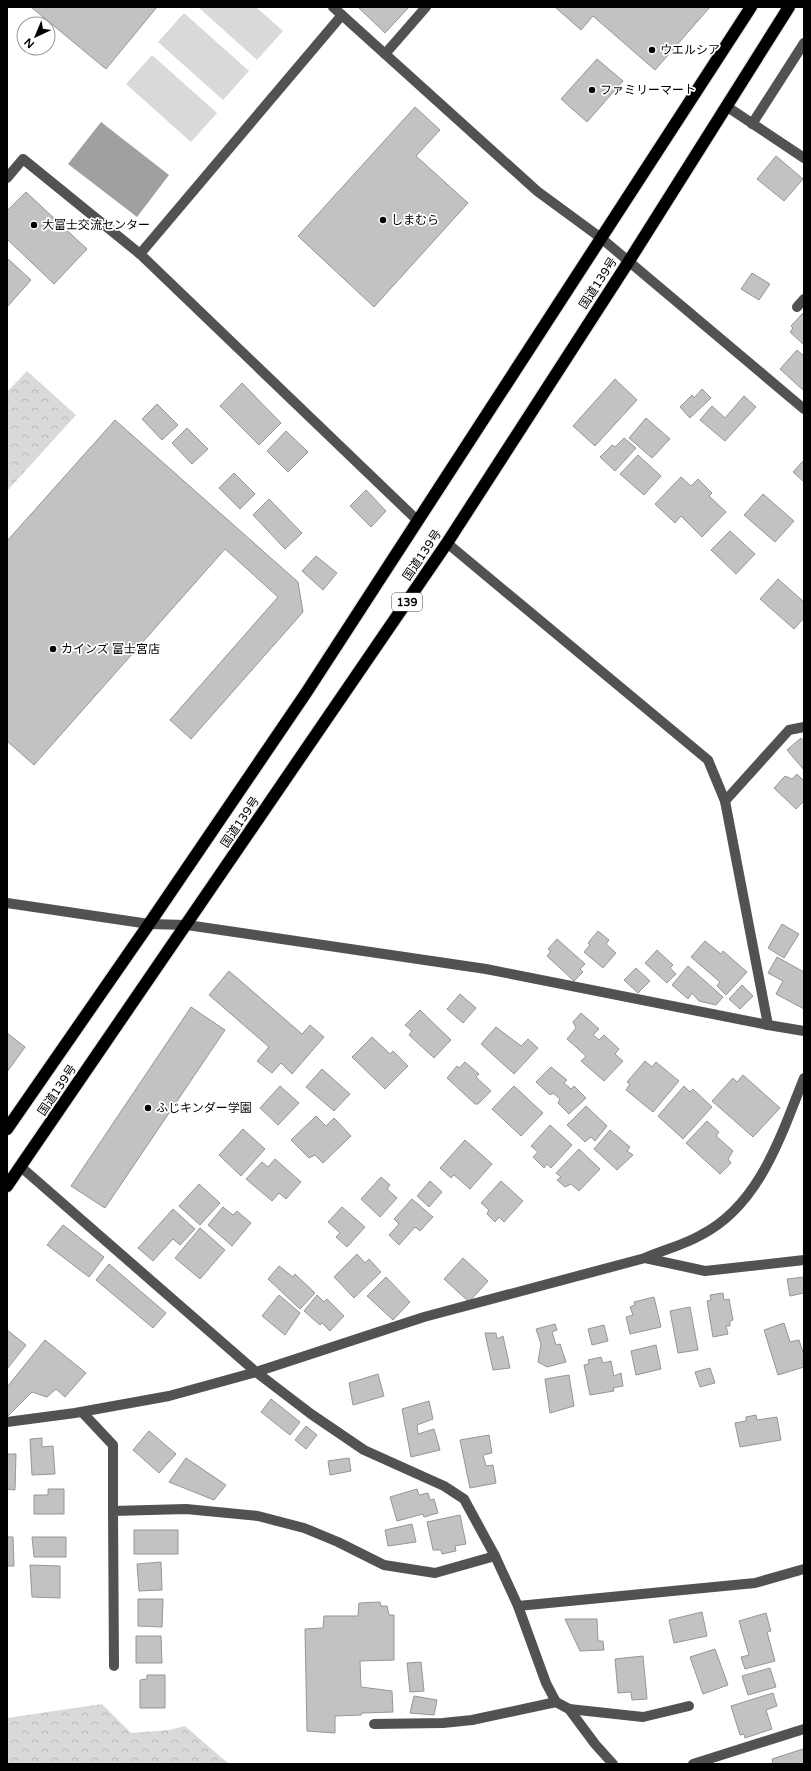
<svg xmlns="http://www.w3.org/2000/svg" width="811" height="1771" font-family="'Varela Round','Noto Sans JP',sans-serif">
<defs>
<pattern id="forest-crowns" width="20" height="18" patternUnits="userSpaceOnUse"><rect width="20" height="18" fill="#d9d9d9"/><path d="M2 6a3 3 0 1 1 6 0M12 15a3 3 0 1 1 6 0" fill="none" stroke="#b8b8b8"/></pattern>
</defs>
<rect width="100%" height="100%" fill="#fff"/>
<g fill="#d9d9d9">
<polygon points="198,7 256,7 283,31 257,60"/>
<polygon points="184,13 249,71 223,100 158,42"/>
<polygon points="152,55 217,113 191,142 126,84"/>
</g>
<g fill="url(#forest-crowns)">
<polygon points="27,371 76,415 7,491 7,392"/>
<polygon points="102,1704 131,1733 169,1730 185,1726 229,1764 7,1764 7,1718"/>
</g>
<polygon fill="#a0a0a0" points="101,122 169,175 137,217 68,164"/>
<g fill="#c2c2c2" stroke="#969696">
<polygon points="31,7 157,7 106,69"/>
<polygon points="358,7 409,7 385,33"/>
<polygon points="555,7 710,7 655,70 593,16 581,30"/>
<polygon points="597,59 623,81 587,122 561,99"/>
<polygon points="415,107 440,130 416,156 468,203 374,307 298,236"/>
<polygon points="776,156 803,179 784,201 757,179"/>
<polygon points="26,192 87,249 54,284 7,239 7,211"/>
<polygon points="7,258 31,280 7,307"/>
<polygon points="752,273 770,284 759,300 741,289"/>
<polygon points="803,313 804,314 804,345 790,332 793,328 791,326"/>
<polygon points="797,350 804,356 804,391 780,369"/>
<polygon points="615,379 637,400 595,446 573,426"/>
<polygon points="242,383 281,423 259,445 220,406"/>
<polygon points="702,389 711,398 690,418 680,407 692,395 694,398"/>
<polygon points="744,396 756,407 725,441 700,420 712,406 725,418"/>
<polygon points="157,404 178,425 162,440 142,419"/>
<polygon points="646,418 670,439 652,458 629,438"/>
<polygon points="115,420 298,582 303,612 191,739 170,720 278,597 225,549 34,765 7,741 7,541"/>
<polygon points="187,428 208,449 192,464 172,443"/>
<polygon points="286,431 308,452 288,472 267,451"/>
<polygon points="624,438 636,448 615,471 600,457 612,445 615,447"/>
<polygon points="638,455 661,476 644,495 620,474"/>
<polygon points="803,461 804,462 804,482 793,472"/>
<polygon points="234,473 255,494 240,509 219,488"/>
<polygon points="681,477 691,486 698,479 712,493 709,496 726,512 702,537 681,516 675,523 655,504"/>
<polygon points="366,490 386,511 371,527 350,506"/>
<polygon points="763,494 794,521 775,542 744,515"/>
<polygon points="269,499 302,533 285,549 253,515"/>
<polygon points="730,531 755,554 736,574 711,550"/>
<polygon points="316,556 337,573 323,590 302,571"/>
<polygon points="778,579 804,602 804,618 794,629 760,599"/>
<polygon points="801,738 804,742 804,770 787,750"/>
<polygon points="797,774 804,781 804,801 796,809 774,788 785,776 792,779"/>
<polygon points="782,924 799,934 784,958 768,948"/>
<polygon points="598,931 609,940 606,944 616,953 603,968 584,952 590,945 588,943"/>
<polygon points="557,939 585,964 580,969 583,972 574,981 547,956 551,951 548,949"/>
<polygon points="705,941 721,954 723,951 747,972 726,995 717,986 720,982 691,957"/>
<polygon points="657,950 673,965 670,968 676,974 667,983 645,963"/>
<polygon points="777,957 804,972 804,1009 776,994 783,981 768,973"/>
<polygon points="688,966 723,997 716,1005 699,1001 692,993 688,999 672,985"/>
<polygon points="636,968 650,981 638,993 624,980"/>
<polygon points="229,971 302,1034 310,1025 324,1037 292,1074 281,1063 272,1073 257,1061 269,1047 209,995"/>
<polygon points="742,985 753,996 740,1009 729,999"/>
<polygon points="460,994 476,1008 463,1023 447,1009"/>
<polygon points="191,1007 225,1030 105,1208 71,1186"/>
<polygon points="420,1010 451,1040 434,1058 409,1035 412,1031 405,1025"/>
<polygon points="581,1013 599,1029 593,1035 599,1040 604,1035 619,1049 615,1054 623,1061 604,1081 581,1061 586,1056 567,1039 576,1028 573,1022"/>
<polygon points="496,1027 521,1046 528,1039 538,1048 514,1074 481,1044"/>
<polygon points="7,1033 25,1047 7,1072"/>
<polygon points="372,1037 390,1054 393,1051 408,1066 385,1089 352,1057"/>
<polygon points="645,1061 652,1067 656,1062 679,1081 653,1112 626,1090 630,1084 627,1082"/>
<polygon points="465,1062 479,1074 476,1077 491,1091 478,1104 475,1104 447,1078 457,1066 459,1068"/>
<polygon points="551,1067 567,1080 564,1083 571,1089 574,1086 586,1098 569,1114 558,1103 560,1099 553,1093 550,1095 536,1082"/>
<polygon points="322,1069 350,1094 334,1111 306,1087"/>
<polygon points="743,1075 780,1108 753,1137 712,1101 733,1078 737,1082"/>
<polygon points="280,1086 299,1103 278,1125 260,1108"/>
<polygon points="514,1086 543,1113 521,1136 492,1109"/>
<polygon points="684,1086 690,1092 693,1089 712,1107 683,1139 658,1116"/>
<polygon points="586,1106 607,1126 595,1141 591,1137 585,1142 567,1125"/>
<polygon points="316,1116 326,1126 334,1118 351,1136 323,1163 315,1155 309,1158 291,1140"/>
<polygon points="707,1121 719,1132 716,1136 733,1151 728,1159 731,1163 720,1174 686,1143"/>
<polygon points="550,1125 572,1145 551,1168 547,1164 544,1168 533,1157 538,1152 531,1146"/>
<polygon points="243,1129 265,1149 241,1176 219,1155"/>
<polygon points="610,1130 630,1147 627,1151 633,1155 617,1170 594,1149"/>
<polygon points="465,1140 492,1164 470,1189 454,1175 451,1178 440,1168"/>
<polygon points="579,1149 600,1169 579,1191 571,1184 565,1187 557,1180 561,1177 556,1173"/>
<polygon points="275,1159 301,1182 286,1199 279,1193 272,1201 246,1179 262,1162 268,1167"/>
<polygon points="381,1177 390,1185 387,1189 397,1198 380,1217 361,1199"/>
<polygon points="430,1181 442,1192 429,1207 417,1196"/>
<polygon points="501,1181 523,1201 504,1222 499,1217 495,1222 487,1214 489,1210 481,1203"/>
<polygon points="199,1184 220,1203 200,1225 179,1206"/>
<polygon points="412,1199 433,1217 420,1231 415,1227 399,1245 389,1235 399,1224 394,1219"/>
<polygon points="223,1207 233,1215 237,1211 251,1223 232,1246 208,1225"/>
<polygon points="342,1207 365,1227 347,1247 336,1237 340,1233 328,1222"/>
<polygon points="173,1209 195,1229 180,1245 173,1239 153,1261 138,1248"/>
<polygon points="63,1225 104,1257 89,1277 47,1245"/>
<polygon points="200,1228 225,1250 200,1279 175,1258"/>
<polygon points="357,1254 365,1263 369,1259 381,1272 354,1298 334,1277"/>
<polygon points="463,1258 488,1281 469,1302 444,1279"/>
<polygon points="109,1264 166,1313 153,1328 96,1280"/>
<polygon points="279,1266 293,1277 295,1274 315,1293 300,1309 268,1279"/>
<polygon points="386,1277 410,1302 393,1320 367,1296"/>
<polygon points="804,1277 804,1293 790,1296 787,1279"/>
<polygon points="723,1293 724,1300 729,1299 733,1320 730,1321 730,1326 726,1326 728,1334 713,1337 707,1301 711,1300 710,1295"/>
<polygon points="279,1295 300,1313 285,1335 262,1316"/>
<polygon points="317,1295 324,1302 327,1299 344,1316 330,1331 322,1323 320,1325 304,1311"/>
<polygon points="654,1297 661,1327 630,1334 626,1317 633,1315 630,1307 635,1305 634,1302"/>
<polygon points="690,1307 698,1350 678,1353 670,1311"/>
<polygon points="784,1323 790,1342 799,1340 804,1355 804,1367 778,1375 764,1330"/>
<polygon points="555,1324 557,1330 552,1332 556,1345 560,1344 566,1362 547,1367 538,1362 541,1344 536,1329"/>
<polygon points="604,1325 608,1341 592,1345 588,1329"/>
<polygon points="7,1330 26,1345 7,1369"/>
<polygon points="485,1333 496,1333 497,1339 503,1336 510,1368 493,1370"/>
<polygon points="45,1340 86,1373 65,1397 56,1389 47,1397 32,1392 7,1417 7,1387"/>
<polygon points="656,1345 661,1369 636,1375 631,1351"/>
<polygon points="601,1357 603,1363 611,1361 614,1376 621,1373 623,1386 613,1388 614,1391 590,1395 584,1365 589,1364 588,1360"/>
<polygon points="710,1368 715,1383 700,1387 695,1372"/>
<polygon points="378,1374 384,1396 353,1405 349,1383"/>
<polygon points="569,1375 574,1406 550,1413 545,1379"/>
<polygon points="271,1399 300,1422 290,1435 261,1412"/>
<polygon points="429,1401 433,1419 417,1425 418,1434 434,1429 440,1450 411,1457 402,1409"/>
<polygon points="756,1415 757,1420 777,1417 781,1440 740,1447 735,1423 746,1421 746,1417"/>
<polygon points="306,1426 317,1435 306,1449 295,1440"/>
<polygon points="149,1431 176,1454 159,1473 133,1450"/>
<polygon points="489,1435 492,1453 483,1455 486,1466 493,1465 496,1483 470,1488 460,1440"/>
<polygon points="42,1438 42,1447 53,1446 55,1474 32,1475 30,1439"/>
<polygon points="7,1454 16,1454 15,1490 7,1489"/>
<polygon points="186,1458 226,1485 214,1500 169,1482"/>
<polygon points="349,1458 351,1471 330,1475 328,1461"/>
<polygon points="48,1489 64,1489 64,1514 34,1514 34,1495 48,1495"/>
<polygon points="417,1489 419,1495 428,1493 430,1500 434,1499 438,1513 424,1517 423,1514 397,1521 390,1497"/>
<polygon points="460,1515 466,1544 455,1546 456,1551 442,1554 441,1550 433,1550 427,1522"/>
<polygon points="412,1524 416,1542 388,1546 385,1530"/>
<rect x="134" y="1530" width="44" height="24"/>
<polygon points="7,1537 13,1537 14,1566 7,1566"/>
<polygon points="32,1537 66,1537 66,1557 34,1557"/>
<polygon points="161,1562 162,1590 139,1591 137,1564"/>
<polygon points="30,1565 60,1566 60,1598 32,1597"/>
<polygon points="138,1599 163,1599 162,1627 138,1626"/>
<polygon points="380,1602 381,1606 387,1606 389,1615 394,1615 394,1660 360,1661 361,1687 392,1691 393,1712 362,1713 361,1715 335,1716 335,1733 307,1731 305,1629 323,1628 324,1616 358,1616 359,1603"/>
<polygon points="702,1612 707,1636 674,1643 669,1620"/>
<polygon points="766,1613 771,1631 767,1632 775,1661 745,1669 741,1657 749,1655 739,1621"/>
<polygon points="565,1619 597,1619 598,1641 603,1641 604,1650 580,1651"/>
<polygon points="136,1636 161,1636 162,1663 136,1663"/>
<polygon points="715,1649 728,1685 703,1694 690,1657"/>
<polygon points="643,1656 647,1699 632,1700 631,1692 618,1693 615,1659"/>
<polygon points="421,1662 424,1691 410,1692 407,1663"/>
<polygon points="770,1668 776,1687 748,1695 742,1676"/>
<polygon points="147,1675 165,1675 165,1708 140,1708 140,1680 147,1679"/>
<polygon points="773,1693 777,1706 766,1710 772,1729 745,1738 744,1734 740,1735 731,1706"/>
<polygon points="414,1696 437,1700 434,1715 410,1713"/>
<polygon points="803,1749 804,1764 773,1764 772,1759"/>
</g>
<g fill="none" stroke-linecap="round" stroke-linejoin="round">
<defs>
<g id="highway">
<polyline points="7,1129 149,924 306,693 751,7"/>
<polyline points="7,1186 447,543 629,261 789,7"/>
</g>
</defs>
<use href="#highway" stroke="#dbdbdb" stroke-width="14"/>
<g stroke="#525252" stroke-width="10">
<polyline points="333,7 537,191 601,238 804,409"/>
<polyline points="385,54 426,7"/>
<polyline points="726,106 804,158"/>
<polyline points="752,124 804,43"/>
<polyline points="7,178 23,159 140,254 417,520"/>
<polyline points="140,254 342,15"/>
<polyline points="797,307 804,299"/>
<polyline points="447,543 708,760 725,801 768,1025"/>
<polyline points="725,801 789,730 804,727"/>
<polyline points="7,903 149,924 187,925 486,969 768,1025 804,1031"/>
<polyline points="21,1167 256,1372 311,1414 364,1450 444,1486 464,1499 495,1556 518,1606 546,1683 556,1702 569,1709 595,1744 613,1764"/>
<path d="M645,1258C663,1250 684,1245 701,1235C760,1205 781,1135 804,1078"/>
<polyline points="82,1412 113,1445 113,1511"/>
<polyline points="7,1422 75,1413 169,1396 256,1372 424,1317 645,1258 705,1271 804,1260"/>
<polyline points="518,1606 755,1583 804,1569"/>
<polyline points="114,1666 113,1511 186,1509 258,1516 304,1528 338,1542 384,1565 435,1573 495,1556"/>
<polyline points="569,1709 643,1717 689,1706"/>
<polyline points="374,1724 443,1723 472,1720 556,1702"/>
<polyline points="693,1764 804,1729"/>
</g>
<use href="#highway" stroke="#000" stroke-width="12"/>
</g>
<g fill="#000" stroke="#fff" stroke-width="1.5">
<circle cx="652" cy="50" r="4"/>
<circle cx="592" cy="90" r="4"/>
<circle cx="383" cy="220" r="4"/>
<circle cx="34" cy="225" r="4"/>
<circle cx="53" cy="649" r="4"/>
<circle cx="148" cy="1108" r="4"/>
</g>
<g text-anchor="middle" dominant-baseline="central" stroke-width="3.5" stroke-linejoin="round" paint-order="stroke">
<rect fill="#fff" stroke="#4c4c4c" stroke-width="1" x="392" y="593" width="30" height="18" rx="3"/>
<g font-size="11" font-weight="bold" fill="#000">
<text x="407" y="602">139</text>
</g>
<g font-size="12" fill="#000" stroke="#fff" text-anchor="start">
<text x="660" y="50">ウエルシア</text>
<text x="600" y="90">ファミリーマート</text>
<text x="391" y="220">しまむら</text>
<text x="42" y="225">大富士交流センター</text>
<text x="61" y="649">カインズ 富士宮店</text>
<text x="156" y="1108">ふじキンダー学園</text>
</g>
<g font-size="12" fill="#000" stroke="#fff">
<text transform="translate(598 283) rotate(-57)">国道139号</text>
<text transform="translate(422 555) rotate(-56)">国道139号</text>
<text transform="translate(240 822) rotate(-56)">国道139号</text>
<text transform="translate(57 1090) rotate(-56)">国道139号</text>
</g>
</g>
<rect width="811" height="1771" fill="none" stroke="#000000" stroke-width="16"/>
<g transform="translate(36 36) rotate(224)"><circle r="19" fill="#ffffff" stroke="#999999"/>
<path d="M0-3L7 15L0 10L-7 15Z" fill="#000000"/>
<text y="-6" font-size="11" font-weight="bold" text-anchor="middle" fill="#000000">N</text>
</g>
</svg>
